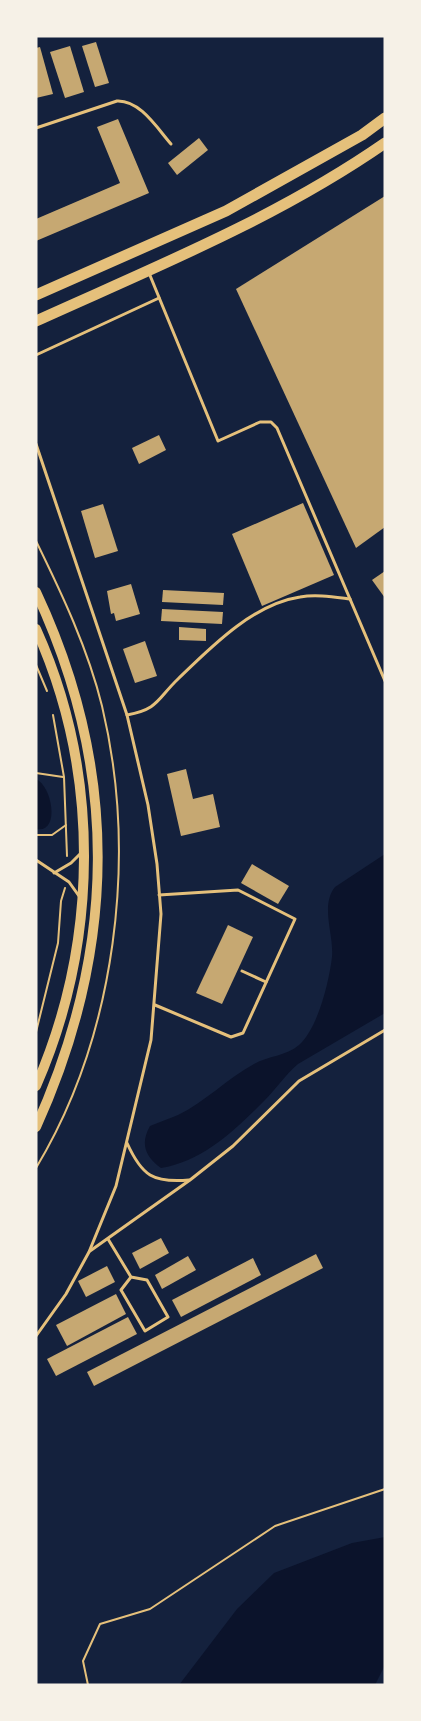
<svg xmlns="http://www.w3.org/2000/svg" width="421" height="1721" font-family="Quicksand,sans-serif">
<rect width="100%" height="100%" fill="#14213d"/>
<g fill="#0b132b">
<path d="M36,779C53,787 60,834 36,829Z"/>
<path d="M385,854V1013L298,1064C285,1075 276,1089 264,1101C234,1131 203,1161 161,1168C145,1156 140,1144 150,1126C159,1122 169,1119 178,1115C205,1102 228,1078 254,1064C268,1056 286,1056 299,1045C318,1028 329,982 332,957C334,934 320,906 335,887Z"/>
<polygon points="385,1537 385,1685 179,1685 237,1609 274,1573 352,1543"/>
</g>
<polygon fill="#14213d" points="385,1665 385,1685 375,1685"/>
<g fill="#c6a872">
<polygon points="96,42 109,83 95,87 82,46"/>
<polygon points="70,46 84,92 65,98 50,52"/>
<polygon points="40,47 53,94 36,98 36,48"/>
<polygon points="118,119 149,193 36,241 36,219 120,183 97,127"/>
<polygon points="199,138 208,150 177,175 168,163"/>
<polygon points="385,196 385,527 356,548 236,289"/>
<polygon points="159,435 166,450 139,464 132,448"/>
<polygon points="303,503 334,575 262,606 232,534"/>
<polygon points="103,504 118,551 95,558 81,511"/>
<polygon points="385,571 385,598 372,580"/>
<polygon points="131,584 140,614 116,621 114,613 111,614 107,591"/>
<polygon points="163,590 224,593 223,605 162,602"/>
<polygon points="162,609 223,612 222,624 161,621"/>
<polygon points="179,627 206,629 206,641 179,640"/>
<polygon points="145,641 157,676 135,683 123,649"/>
<polygon points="186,769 193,799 213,794 220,827 181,836 167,774"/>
<polygon points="252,864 289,886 278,904 241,883"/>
<polygon points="228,925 253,937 222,1004 196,993"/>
<polygon points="161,1238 169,1253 140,1269 132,1253"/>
<polygon points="316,1254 323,1268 94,1386 87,1372"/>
<polygon points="188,1256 196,1270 162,1289 155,1275"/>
<polygon points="253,1258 261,1275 181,1317 172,1300"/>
<polygon points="107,1266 115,1282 86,1297 78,1281"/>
<polygon points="116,1294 126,1314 67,1346 56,1325"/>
<polygon points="128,1317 137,1334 56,1376 47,1359"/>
</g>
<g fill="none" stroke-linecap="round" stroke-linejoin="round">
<g stroke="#e5c07b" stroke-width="2">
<path d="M36,541C62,594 88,649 102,706C138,857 116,1035 36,1168"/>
<polyline points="36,665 47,691"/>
<polyline points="53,715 64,777 67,856"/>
<polyline points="36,773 63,777"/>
<polyline points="36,835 52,835 66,825"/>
<polyline points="36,1032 58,943 61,901 65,888"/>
<polyline points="88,1685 83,1661 100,1624 150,1609 275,1526 385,1489"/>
</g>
<g stroke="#e5c07b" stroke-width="3">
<path d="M36,128L117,101C140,100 157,128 171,144"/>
<polyline points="149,273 218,441 260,422 271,422 277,428 385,681"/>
<polyline points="36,355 159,298"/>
<polyline points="36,444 127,715 148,805 157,864 161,914 151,1040 116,1186 89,1252 66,1294 36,1336"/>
<path d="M127,715C159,709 157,699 178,679C211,647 253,604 300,597C316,594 334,597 350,599"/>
<polyline points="36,860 69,882 79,896"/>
<polyline points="54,873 71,863 81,853"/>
<polyline points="242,971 266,982"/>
<polyline points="155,1005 231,1037 243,1033 295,919 238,890 159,895"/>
<path d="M127,1143C142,1176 153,1183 189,1180"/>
<polyline points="108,1239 131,1277 121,1290 145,1331 168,1317 147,1280 131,1277"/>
<polyline points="90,1251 190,1180 233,1146 299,1081 385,1030"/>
</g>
<g stroke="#e5c07b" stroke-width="10">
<path d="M36,592C120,771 117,948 36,1127"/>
<path d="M36,629C101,773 99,942 36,1086"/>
</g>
<g stroke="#e5c07b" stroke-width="11">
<polyline points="36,295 226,211 362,135 385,118"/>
<path d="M36,321C155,267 277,218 385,143"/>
</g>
</g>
<rect width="421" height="1721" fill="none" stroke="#f6f1e7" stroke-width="75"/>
</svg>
